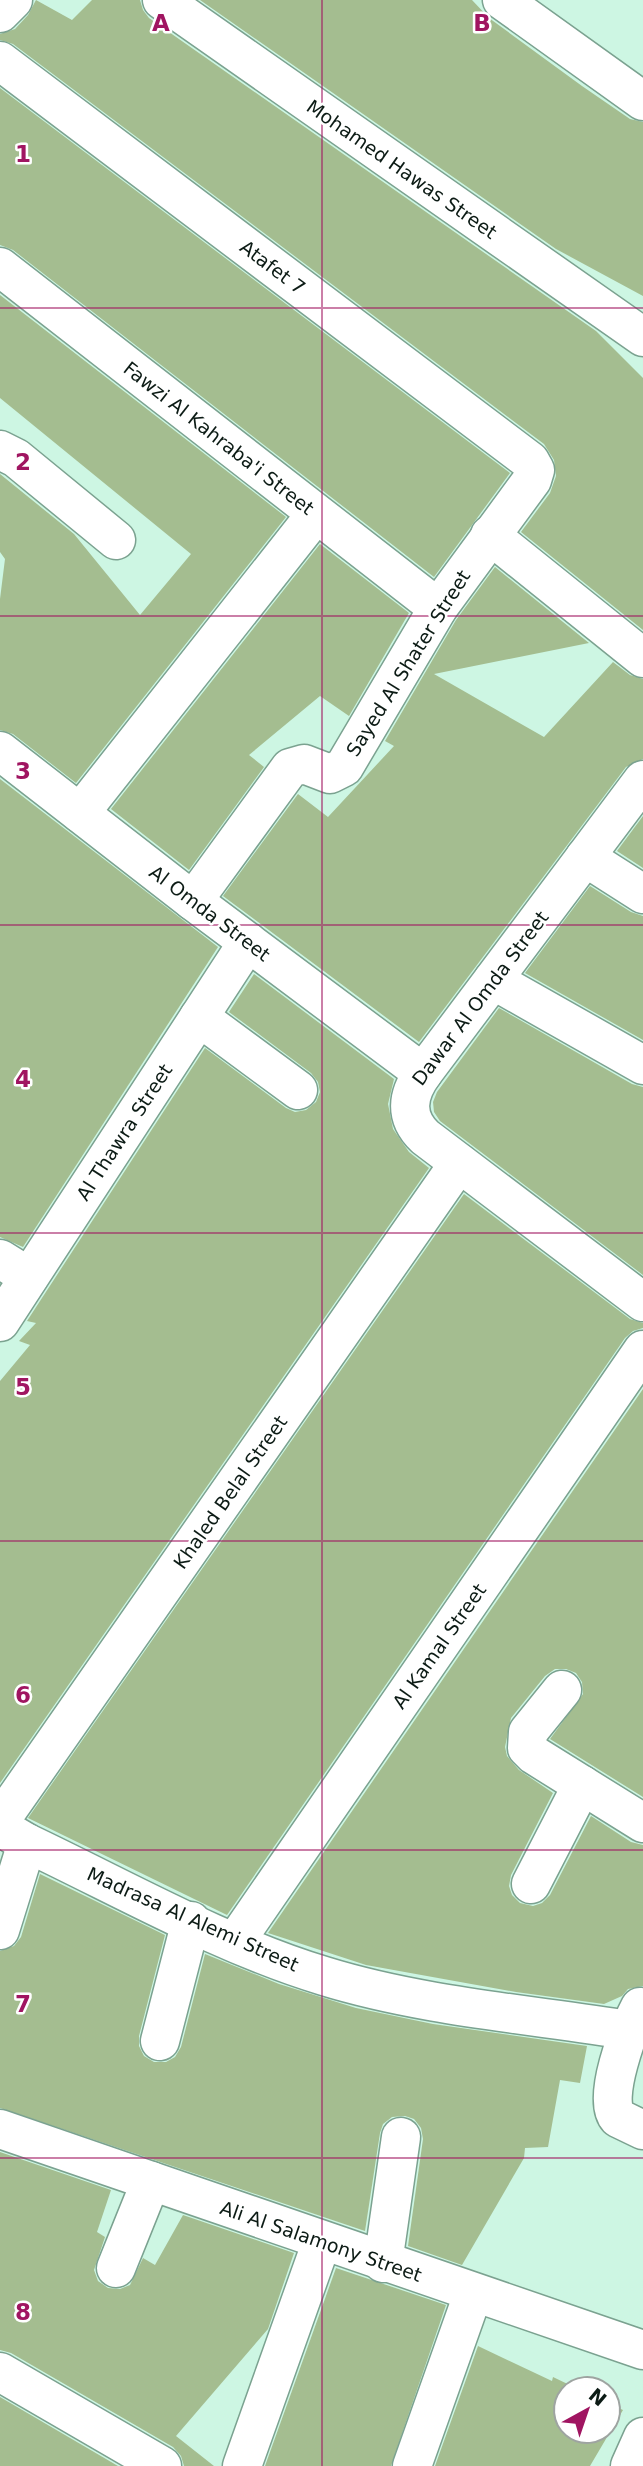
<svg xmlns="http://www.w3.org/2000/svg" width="643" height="2466" font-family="'DejaVu Sans',sans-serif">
<rect width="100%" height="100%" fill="#cdf6e3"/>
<g fill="#a4bd90">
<polygon points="36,0 72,20 92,0 140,0 143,10 149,18 596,331 643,378 643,630 521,532 550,493 556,476 554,460 544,444 13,44 0,40 0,34 15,29 28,15"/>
<polygon points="200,0 472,0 489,18 582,86 630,119 643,122 643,296 556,249"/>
<polygon points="0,88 510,473 434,577 13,250 0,245"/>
<polygon points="0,295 286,517 76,783 13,734 0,730 0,599 5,559 0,552 0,474 74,534 140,615 191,554 0,398"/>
<polygon points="320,544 409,613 349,716 320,696 249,755 264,767 189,870 111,809"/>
<polygon points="495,567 589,643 434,674 544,737 613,662 630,675 643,679 643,759 626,767 419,1042 223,896 298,794 328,817 394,746 385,741 456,620"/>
<polygon points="0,779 218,947 23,1247 0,1237"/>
<polygon points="643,816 643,868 617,851"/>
<polygon points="590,886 631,912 643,916 643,1040 525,973"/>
<polygon points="254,974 394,1079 388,1104 393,1129 409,1152 429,1168 0,1783 0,1381 30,1345 19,1341 36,1323 27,1321 205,1048 286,1108 295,1112 306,1110 316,1102 320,1092 318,1082 311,1073 229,1012"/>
<polygon points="499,1008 632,1084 643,1087 643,1275 440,1121 434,1112 433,1102 437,1092"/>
<polygon points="464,1194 630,1319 643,1323 643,1328 633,1331 625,1338 227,1915 28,1818"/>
<polygon points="643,1389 643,1797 550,1739 583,1694 582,1682 576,1673 566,1669 555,1669 545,1676 511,1718 505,1747 507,1756 519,1770 553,1793 511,1875 509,1886 512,1895 520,1903 533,1906 542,1903 550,1895 591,1816 631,1842 643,1845 643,1986 628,1989 622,1996 604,2004 516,1992 366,1965 268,1933"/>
<polygon points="40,1874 165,1935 139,2036 139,2046 144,2056 154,2062 166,2062 175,2057 181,2047 205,1954 279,1984 356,2008 433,2024 587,2046 580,2083 560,2080 548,2147 525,2148 524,2158 462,2265 408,2246 423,2139 421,2128 414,2119 405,2116 392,2117 383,2124 380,2133 365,2231 0,2108 0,1951 14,1946 21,1937"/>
<polygon points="0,2152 111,2190 97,2232 105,2237 94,2270 98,2281 108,2288 120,2289 130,2285 143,2258 155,2265 183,2215 294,2253 268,2329 176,2436 214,2466 184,2466 181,2456 173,2447 11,2353 0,2350"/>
<polygon points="336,2268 446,2305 391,2466 265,2466"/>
<polygon points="478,2346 552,2381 553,2377 578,2389 566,2389 566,2431 608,2431 608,2403 623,2410 590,2466 435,2466"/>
<polygon points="0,2397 118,2466 0,2466"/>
</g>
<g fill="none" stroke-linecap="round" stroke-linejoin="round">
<defs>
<g id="street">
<polyline points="162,0 643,337"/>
<polyline points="502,0 643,101"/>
<polyline points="0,13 13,0"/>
<polyline points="0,61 530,461 535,470 532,480 438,608 344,767 330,774 304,764 290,768 193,901"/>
<polyline points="0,267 438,608"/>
<polyline points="0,450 16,458 116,540"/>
<polyline points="490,535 643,658"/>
<polyline points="0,751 193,901 423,1073"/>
<path d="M643,780L423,1073C407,1095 404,1117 425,1137L643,1302"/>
<polyline points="80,813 316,514"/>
<polyline points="585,857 643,894"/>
<polyline points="493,980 643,1065"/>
<polyline points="199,1017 298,1090"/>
<polyline points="0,1259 29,1277"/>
<polyline points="0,1322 248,942"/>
<polyline points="562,1690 528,1732 527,1748 534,1755 643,1823"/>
<polyline points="0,1821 459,1163"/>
<path d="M0,1827L27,1843C122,1888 224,1946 324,1976C421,2006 527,2014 628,2030L643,2029"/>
<polyline points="531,1884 582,1785"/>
<polyline points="0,1930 27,1843"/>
<polyline points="235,1942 643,1350"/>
<path d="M640,2007C629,2028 601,2100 618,2118L643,2130"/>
<polyline points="160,2041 191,1921"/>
<polyline points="0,2129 643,2350"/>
<polyline points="383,2263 401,2137"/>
<polyline points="116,2268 151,2181"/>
<polyline points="0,2372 162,2466"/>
<polyline points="242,2466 322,2241"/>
<polyline points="412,2466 473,2294"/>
<polyline points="630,2466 643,2437"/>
</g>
</defs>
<use href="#street" stroke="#7ba290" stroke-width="41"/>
<use href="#street" stroke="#fff" stroke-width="38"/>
</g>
<path fill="none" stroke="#a01561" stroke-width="2" stroke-opacity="0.55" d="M322,0V2466M0,308H643M0,616H643M0,925H643M0,1233H643M0,1541H643M0,1850H643M0,2158H643"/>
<g text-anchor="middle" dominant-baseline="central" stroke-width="5" stroke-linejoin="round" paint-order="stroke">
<g font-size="19" fill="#0c1b15" stroke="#fff">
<text transform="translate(402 169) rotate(35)">Mohamed Hawas Street</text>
<text transform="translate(273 267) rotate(37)">Atafet 7</text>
<text transform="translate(219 438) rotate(38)">Fawzi Al Kahraba'i Street</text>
<text transform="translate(408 663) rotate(-58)">Sayed Al Shater Street</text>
<text transform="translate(210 913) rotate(37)">Al Omda Street</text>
<text transform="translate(480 998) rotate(-53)">Dawar Al Omda Street</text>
<text transform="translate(124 1132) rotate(-57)">Al Thawra Street</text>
<text transform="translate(230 1492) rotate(-55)">Khaled Belal Street</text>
<text transform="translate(439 1646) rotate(-55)">Al Kamal Street</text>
<text transform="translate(193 1919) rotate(24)">Madrasa Al Alemi Street</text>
<text transform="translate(321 2241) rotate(19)">Ali Al Salamony Street</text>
</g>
</g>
<g font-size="23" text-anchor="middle" font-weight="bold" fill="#a01561" stroke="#fff" stroke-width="5" stroke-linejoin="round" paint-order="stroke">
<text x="161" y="31">A</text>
<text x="482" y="31">B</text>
<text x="23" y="162">1</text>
<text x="23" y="470">2</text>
<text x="23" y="779">3</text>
<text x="23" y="1087">4</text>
<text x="23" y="1395">5</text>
<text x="23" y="1703">6</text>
<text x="23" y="2012">7</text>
<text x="23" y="2320">8</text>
</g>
<g transform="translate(587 2410) rotate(40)"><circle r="33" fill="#ffffff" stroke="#9ea4a1" stroke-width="2"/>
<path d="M0-5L12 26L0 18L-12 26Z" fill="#a01561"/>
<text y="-10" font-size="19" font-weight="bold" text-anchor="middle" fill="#0c1b15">N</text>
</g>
</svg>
